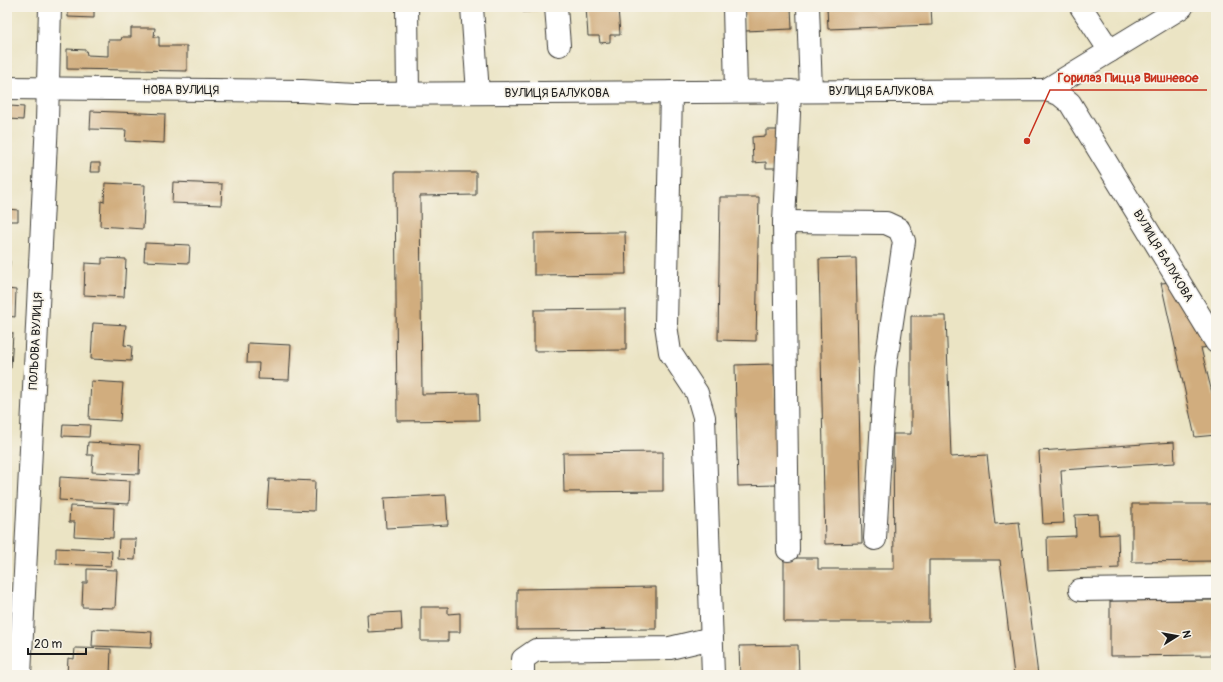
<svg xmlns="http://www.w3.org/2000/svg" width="1223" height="682" font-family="Pangolin,sans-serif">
<rect width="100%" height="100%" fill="#f7f3e8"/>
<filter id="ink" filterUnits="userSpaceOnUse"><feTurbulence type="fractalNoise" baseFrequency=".025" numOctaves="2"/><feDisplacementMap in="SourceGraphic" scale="8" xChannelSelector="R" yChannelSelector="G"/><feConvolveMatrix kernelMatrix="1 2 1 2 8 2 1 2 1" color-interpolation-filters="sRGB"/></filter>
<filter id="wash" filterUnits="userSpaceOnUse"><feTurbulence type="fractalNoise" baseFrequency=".012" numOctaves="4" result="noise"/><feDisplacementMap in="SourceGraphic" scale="16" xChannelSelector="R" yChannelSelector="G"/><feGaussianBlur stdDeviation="0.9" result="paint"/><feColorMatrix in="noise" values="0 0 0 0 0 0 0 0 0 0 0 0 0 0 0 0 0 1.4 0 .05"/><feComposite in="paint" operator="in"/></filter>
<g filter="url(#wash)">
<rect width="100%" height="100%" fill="#ebe4c4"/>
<g id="blocks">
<g fill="#d1ad7e">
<polygon points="68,7 94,7 94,18 68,17"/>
<polygon points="523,7 537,7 538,11 523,12"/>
<polygon points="586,7 618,7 620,35 610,35 610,42 600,43 599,36 588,36"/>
<polygon points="745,7 791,7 792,29 745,31"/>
<polygon points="827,7 931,7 932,25 828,29"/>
<polygon points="131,28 155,28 154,37 159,37 159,46 187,46 187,71 67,69 67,49 86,50 87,55 108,56 108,40 121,40 122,37 131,37"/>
<polygon points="10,106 24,107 23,120 9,119"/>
<polygon points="91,111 165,114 164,143 125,141 126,130 90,129"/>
<polygon points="766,130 781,130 781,168 766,168 766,162 753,163 752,137 766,136"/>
<polygon points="91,163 100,163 100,172 90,172"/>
<polygon points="395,172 476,172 476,195 420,196 422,394 478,393 479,420 397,421"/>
<polygon points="173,182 222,184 221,205 172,203"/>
<polygon points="105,183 145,185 143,229 100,226 101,201 104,202"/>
<polygon points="720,197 759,197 756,341 718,340"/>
<polygon points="7,209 18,210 18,221 7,221"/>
<polygon points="625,232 626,274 534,275 534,233"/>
<polygon points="145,243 190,245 189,263 144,261"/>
<polygon points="102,258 126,259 124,297 84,295 85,263 102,264"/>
<polygon points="856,258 862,543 825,544 819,259"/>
<polygon points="7,261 10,261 9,276 7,276"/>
<polygon points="1173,282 1211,347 1201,348 1214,401 1216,401 1216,435 1195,437 1161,283"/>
<polygon points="7,289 16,290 15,317 7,316"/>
<polygon points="626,309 626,350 534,351 534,310"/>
<polygon points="911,316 946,316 951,457 987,455 995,524 1019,522 1038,675 1014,675 1000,560 929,560 929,622 784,622 784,558 818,558 818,569 894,569 893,434 911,434"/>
<polygon points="93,323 126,325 124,345 132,346 131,361 91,359"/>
<polygon points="7,332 13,333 11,368 7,368"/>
<polygon points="248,343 291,345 289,380 258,379 259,363 247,363"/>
<polygon points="774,364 777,485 738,486 735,365"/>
<polygon points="91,381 123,383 120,421 89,419"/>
<polygon points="63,424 90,425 89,437 62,436"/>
<polygon points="88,442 140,445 139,474 92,472 93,455 87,455"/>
<polygon points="1174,442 1175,463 1061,470 1064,523 1043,524 1039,451"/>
<polygon points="663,452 663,491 564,492 563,453"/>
<polygon points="60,477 130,481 129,504 59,500"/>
<polygon points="269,479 315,481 314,511 267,509"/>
<polygon points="446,495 448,525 386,528 384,498"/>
<polygon points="1132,504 1216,504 1216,561 1132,562"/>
<polygon points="70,506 114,508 113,538 74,536 75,522 69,522"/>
<polygon points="1098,514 1099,535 1118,534 1119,568 1048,571 1047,537 1076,536 1075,515"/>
<polygon points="119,539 136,539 135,560 118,559"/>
<polygon points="56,548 112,551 111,566 56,564"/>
<polygon points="87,569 117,570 115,608 82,607 83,583 87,583"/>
<polygon points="656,587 656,629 517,630 517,589"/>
<polygon points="1216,600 1216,655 1110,656 1110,601"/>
<polygon points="421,607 448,607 448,614 460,613 460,632 448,632 448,641 421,641"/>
<polygon points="401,612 402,630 368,632 367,614"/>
<polygon points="93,629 152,632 151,648 92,646"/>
<polygon points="798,645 799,675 740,675 739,646"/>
<polygon points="75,648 111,649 110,675 67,675 68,658 74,659"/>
</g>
</g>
</g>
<g filter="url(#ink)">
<use href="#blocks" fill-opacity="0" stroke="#3b3a35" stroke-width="1"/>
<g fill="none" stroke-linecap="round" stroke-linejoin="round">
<defs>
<g id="minor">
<polyline points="407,7 408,93"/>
<polyline points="472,7 478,93"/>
<polyline points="556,7 559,45"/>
<polyline points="734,7 736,91"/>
<polyline points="808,7 811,91"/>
<polyline points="1081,7 1110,51"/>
<polyline points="7,88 302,91 355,94 1046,90 1059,94 1070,103 1216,342"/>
<polyline points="1046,90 1182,7"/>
<polyline points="671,92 666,325 670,352 697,393 704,417 713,675"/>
<polyline points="784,222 886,223 899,229 904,241 885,369 875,539"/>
<polyline points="788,550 784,222 790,91"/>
<polyline points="1080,590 1216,588"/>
<polyline points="20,675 47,121 50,7"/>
<polyline points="523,675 523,659 536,650 670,648 712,638"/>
</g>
</defs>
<use href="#minor" stroke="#3b3a35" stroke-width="24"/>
<use href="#minor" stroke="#fff" stroke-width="22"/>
</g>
</g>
<g text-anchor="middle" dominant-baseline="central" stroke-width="3.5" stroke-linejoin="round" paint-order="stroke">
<g font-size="12" fill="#1c1c1c" stroke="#f7f3e8">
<text x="181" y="90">НОВА ВУЛИЦЯ</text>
<text x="881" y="91">ВУЛИЦЯ БАЛУКОВА</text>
<text x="557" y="93">ВУЛИЦЯ БАЛУКОВА</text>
<text transform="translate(1163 256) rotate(59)">ВУЛИЦЯ БАЛУКОВА</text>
<text transform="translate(36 341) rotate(-87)">ПОЛЬОВА ВУЛИЦЯ</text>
</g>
</g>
<path fill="none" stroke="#c8321e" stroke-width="1.5" d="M1027 141L1050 90H1207"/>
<circle fill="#c8321e" stroke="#f7f3e8" stroke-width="1.5" cx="1027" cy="141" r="4"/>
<g font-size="13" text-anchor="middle" font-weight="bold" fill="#c8321e" stroke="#f7f3e8" stroke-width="3.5" stroke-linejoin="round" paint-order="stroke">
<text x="1128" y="82">Горилаз Пицца Вишневое</text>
</g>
<rect width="1223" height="682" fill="none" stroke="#f7f3e8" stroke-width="24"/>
<g transform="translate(1177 636) rotate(79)" stroke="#f7f3e8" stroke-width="3" paint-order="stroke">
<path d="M0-3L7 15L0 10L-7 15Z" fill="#1c1c1c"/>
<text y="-6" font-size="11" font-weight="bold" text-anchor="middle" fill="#1c1c1c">N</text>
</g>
<path d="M28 648v6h58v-6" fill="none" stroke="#1c1c1c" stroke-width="2"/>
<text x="34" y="648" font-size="12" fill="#1c1c1c" stroke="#f7f3e8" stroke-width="3" paint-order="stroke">20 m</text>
</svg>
